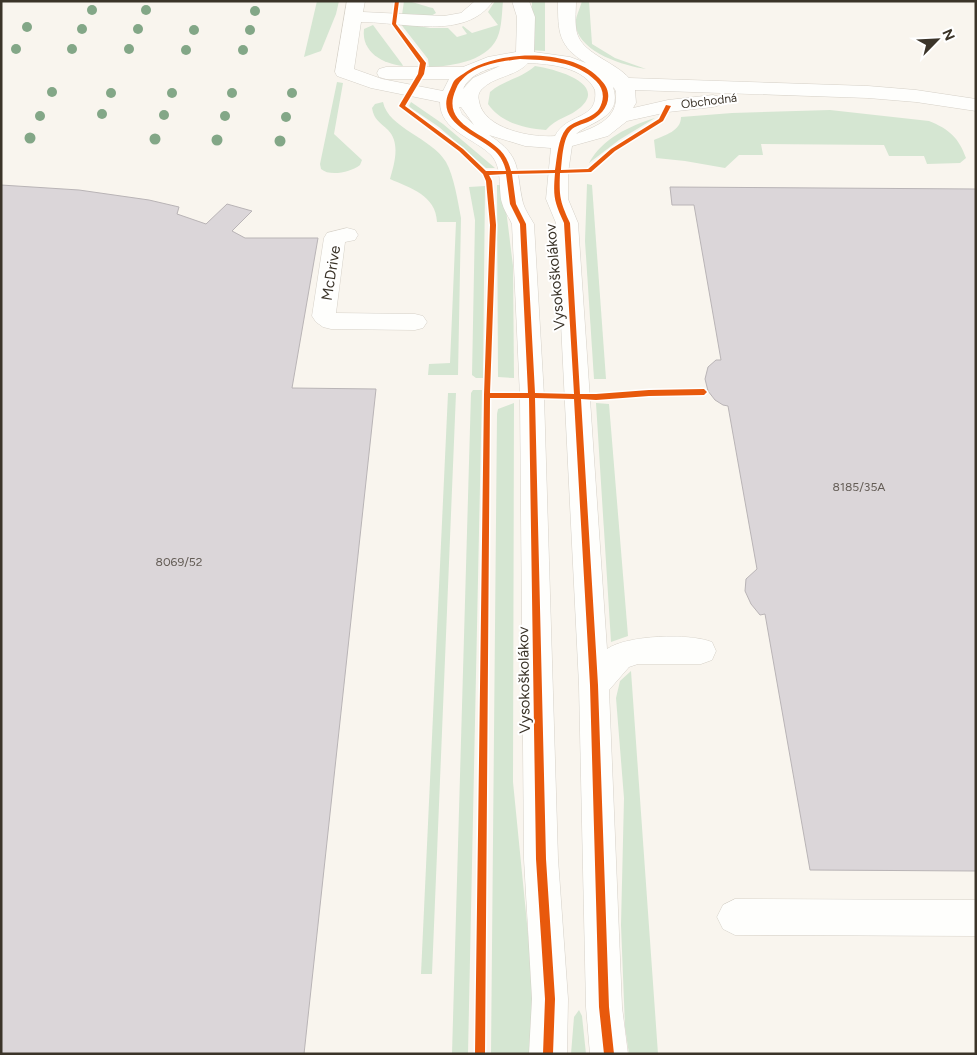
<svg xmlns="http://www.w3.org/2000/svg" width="977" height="1055" font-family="Figtree,sans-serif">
<rect width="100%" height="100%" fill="#f9f5ee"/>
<g fill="#d5e6d2">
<polygon points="317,1 339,1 336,14 321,51 304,57"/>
<path d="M404,1C413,1 423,6 433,8L436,13L429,17L402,15Z"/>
<path d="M495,1H503C502,11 502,23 499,33C491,61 453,66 429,67L428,59L400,23L430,28H448L457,37L467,34L462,27L463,26L472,33L498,25L488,12Z"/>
<polygon points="532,1 545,1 545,51 531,50"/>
<path d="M582,1H589L592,44L615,58L646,69C625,66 581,53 576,27C574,19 580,9 582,1Z"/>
<path d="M373,25L402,64L403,66C383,64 361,52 364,29Z"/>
<path d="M535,66C550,68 608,82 581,107C570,117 556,118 546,130C524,128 501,123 488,104L490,92C504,80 522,78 535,66Z"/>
<path d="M337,82L343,83L334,134L362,160L360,165C351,172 330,177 321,169L320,164Z"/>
<path d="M383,102C388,128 432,138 446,162C454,176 458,202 461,218L458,375H428L429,364L450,363L456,222H437C436,195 410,188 390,179C394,165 401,143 388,130C380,122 374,120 372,108L375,104Z"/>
<polygon points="411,102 443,124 495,168 486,168 439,127 411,108 409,106"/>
<path d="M830,110L929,121C949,129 959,138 966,158L960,163L927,164L924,156H889L884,145L761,144L763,155H739L725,168L685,161L656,158L654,140C665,135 681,131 681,117L732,113Z"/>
<path d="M655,118L619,140L589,163C602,139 629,126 655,118Z"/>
<polygon points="587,184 592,185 606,379 594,379 585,241"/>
<polygon points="497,185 503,185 513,266 514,378 498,377"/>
<polygon points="485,186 483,378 476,378 472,375 475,220 469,187"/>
<polygon points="473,390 482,390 468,1054 452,1054 471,393"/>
<polygon points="448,393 456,393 432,974 421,974"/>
<polygon points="514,403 513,782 534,994 530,1054 491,1054 497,414 498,409"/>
<polygon points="596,403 609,404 628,636 611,642"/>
<polygon points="631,671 658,1054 629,1054 625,1027 621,925 624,798 616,698 620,681"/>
<polygon points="579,1010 582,1016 586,1054 571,1054 574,1017"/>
</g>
<g fill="#dbd6d9" stroke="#b9b4b6">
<polygon points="1,185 79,190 149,200 179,207 177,214 206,224 227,204 252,211 232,231 245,238 318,238 292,388 376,389 304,1054 1,1054"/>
<polygon points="670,187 976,189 976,871 810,870 765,614 760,615 751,604 745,591 746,579 757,569 728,406 723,405 715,400 708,391 705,379 708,367 716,360 721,360 694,205 672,205"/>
</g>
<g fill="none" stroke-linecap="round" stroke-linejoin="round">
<defs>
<g id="minor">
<path d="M347,1H365L363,12L444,16L461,13L475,1H493C466,41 403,22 361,22L354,69L382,79L443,91L449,79H386L379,77L377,73L379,69L386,67H463L488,57L516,52L517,17L512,1H529L535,17L534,52L570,57L586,63C558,46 558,32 558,1H576C576,12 574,26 578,36C585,54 616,63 629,78L868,86L916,90L976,99V111L916,102L868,98L635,90L636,103L633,108L668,100L713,95L720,97L723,101L720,105L713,107L668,112L627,121L608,136L572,146L568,173V199L578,223L607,649C627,635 689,633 712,642L716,651L712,660L701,664H638L629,667L609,690L622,1007L628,1054H590L586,1007L579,685L556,223L546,199L551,148L525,146L489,135C523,157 515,169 523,203C525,210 530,217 534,224L544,396L558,859L568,999L567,1054H529L532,999L524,859L520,396L512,224C509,217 504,211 502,203C498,188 503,168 491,155C474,138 440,131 440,102L371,88L337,76L335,72ZM528,63C551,64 584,67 595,90C599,121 567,112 555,136C532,138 483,129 479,101C478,97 478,94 481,90C493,76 516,77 528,63ZM500,66L473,78L463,89C469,75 486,69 500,66ZM613,87C617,91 616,93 616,98C616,120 593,128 576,134C591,121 623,118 613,87ZM459,107H461L474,125L462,114Z"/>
<polygon points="347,228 355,230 358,235 355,240 345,242 336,313 415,314 423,316 427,322 423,328 415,330 331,329 323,327 316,322 312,316 324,238 327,233"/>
<polygon points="735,899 976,900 976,936 735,935 723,929 717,917 723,905"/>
</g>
</defs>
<use href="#minor" stroke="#d6d1c8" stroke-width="1"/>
<use href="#minor" fill="#fefefc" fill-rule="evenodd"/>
<defs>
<path id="cycleway" d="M395,1H399L396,24L426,63L424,74L405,106L463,149L486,171H506C504,163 501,157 495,151C478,135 435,123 449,92C451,88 452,84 454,81C456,78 460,76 463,74C494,50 569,48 598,77C603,82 607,86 608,93C610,106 600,117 588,122C583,124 575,126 571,130C563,138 562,159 561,170L588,169L611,149L659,119L666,105L671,106L663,121L615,151L591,172L560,173C559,197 560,201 570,223L580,394H596L649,390L704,389L707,392L704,395L649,396L596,400L581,399L598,685L609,1007L614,1054H604L599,1007L590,685L574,399L535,398L546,859L555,999L553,1054H543L545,999L536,859L529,398H490L485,1054H475L484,395L490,225L486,181L483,174L459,151L399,106L418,74L420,63L392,24ZM520,59C547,60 576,61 596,81C604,89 605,99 599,109C591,120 575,119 566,129C558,139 557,157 555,170L511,171C509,163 506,156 500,150C482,131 440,124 456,89C466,66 497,62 520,59ZM555,173C553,197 554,201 564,223L574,394L535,393L526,224L516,204L512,174ZM506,174L510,204L520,224L528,393H490L496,225L492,181L489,175Z"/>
</defs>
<use href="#cycleway" stroke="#fff" stroke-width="3"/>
<use href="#cycleway" fill="#e8590c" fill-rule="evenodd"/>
</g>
<g fill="#83a787">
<circle cx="92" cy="10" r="5"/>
<circle cx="146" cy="10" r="5"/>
<circle cx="255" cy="11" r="5"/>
<circle cx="27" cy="27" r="5"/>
<circle cx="82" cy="29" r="5"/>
<circle cx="138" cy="29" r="5"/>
<circle cx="194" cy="30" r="5"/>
<circle cx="250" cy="30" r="5"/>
<circle cx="16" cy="49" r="5"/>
<circle cx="72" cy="49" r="5"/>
<circle cx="129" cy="49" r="5"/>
<circle cx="186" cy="50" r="5"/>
<circle cx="243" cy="50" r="5"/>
<circle cx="52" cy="92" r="5"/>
<circle cx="111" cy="93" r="5"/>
<circle cx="172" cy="93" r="5"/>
<circle cx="232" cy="93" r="5"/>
<circle cx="292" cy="93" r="5"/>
<circle cx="102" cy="114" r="5"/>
<circle cx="164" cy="115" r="5"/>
<circle cx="40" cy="116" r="5"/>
<circle cx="225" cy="116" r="5"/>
<circle cx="286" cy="117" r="5"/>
<circle cx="30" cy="138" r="5.5"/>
<circle cx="155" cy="139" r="5.5"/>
<circle cx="217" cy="140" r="5.5"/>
<circle cx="280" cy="141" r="5.5"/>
</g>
<g text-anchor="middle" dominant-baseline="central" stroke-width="4" stroke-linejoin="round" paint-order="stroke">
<g font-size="12" fill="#3b3429" stroke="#fff">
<text transform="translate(709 101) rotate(-7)">Obchodná</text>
</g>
<g font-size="12" fill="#635c55">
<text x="859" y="487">8185/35A</text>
<text x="179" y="562">8069/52</text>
</g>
<g font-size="15" fill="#3b3429" stroke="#fff">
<text transform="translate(331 273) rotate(-81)">McDrive</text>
<text transform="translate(555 277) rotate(-95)">Vysokoškolákov</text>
<text transform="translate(524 680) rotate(-91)">Vysokoškolákov</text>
</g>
</g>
<rect width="977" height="1055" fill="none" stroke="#3b3429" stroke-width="5"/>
<g transform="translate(937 40) rotate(66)" stroke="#ffffff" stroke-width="4" paint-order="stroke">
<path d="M0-4L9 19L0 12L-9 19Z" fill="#3b3429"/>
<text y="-8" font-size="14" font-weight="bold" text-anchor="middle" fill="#3b3429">N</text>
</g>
</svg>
